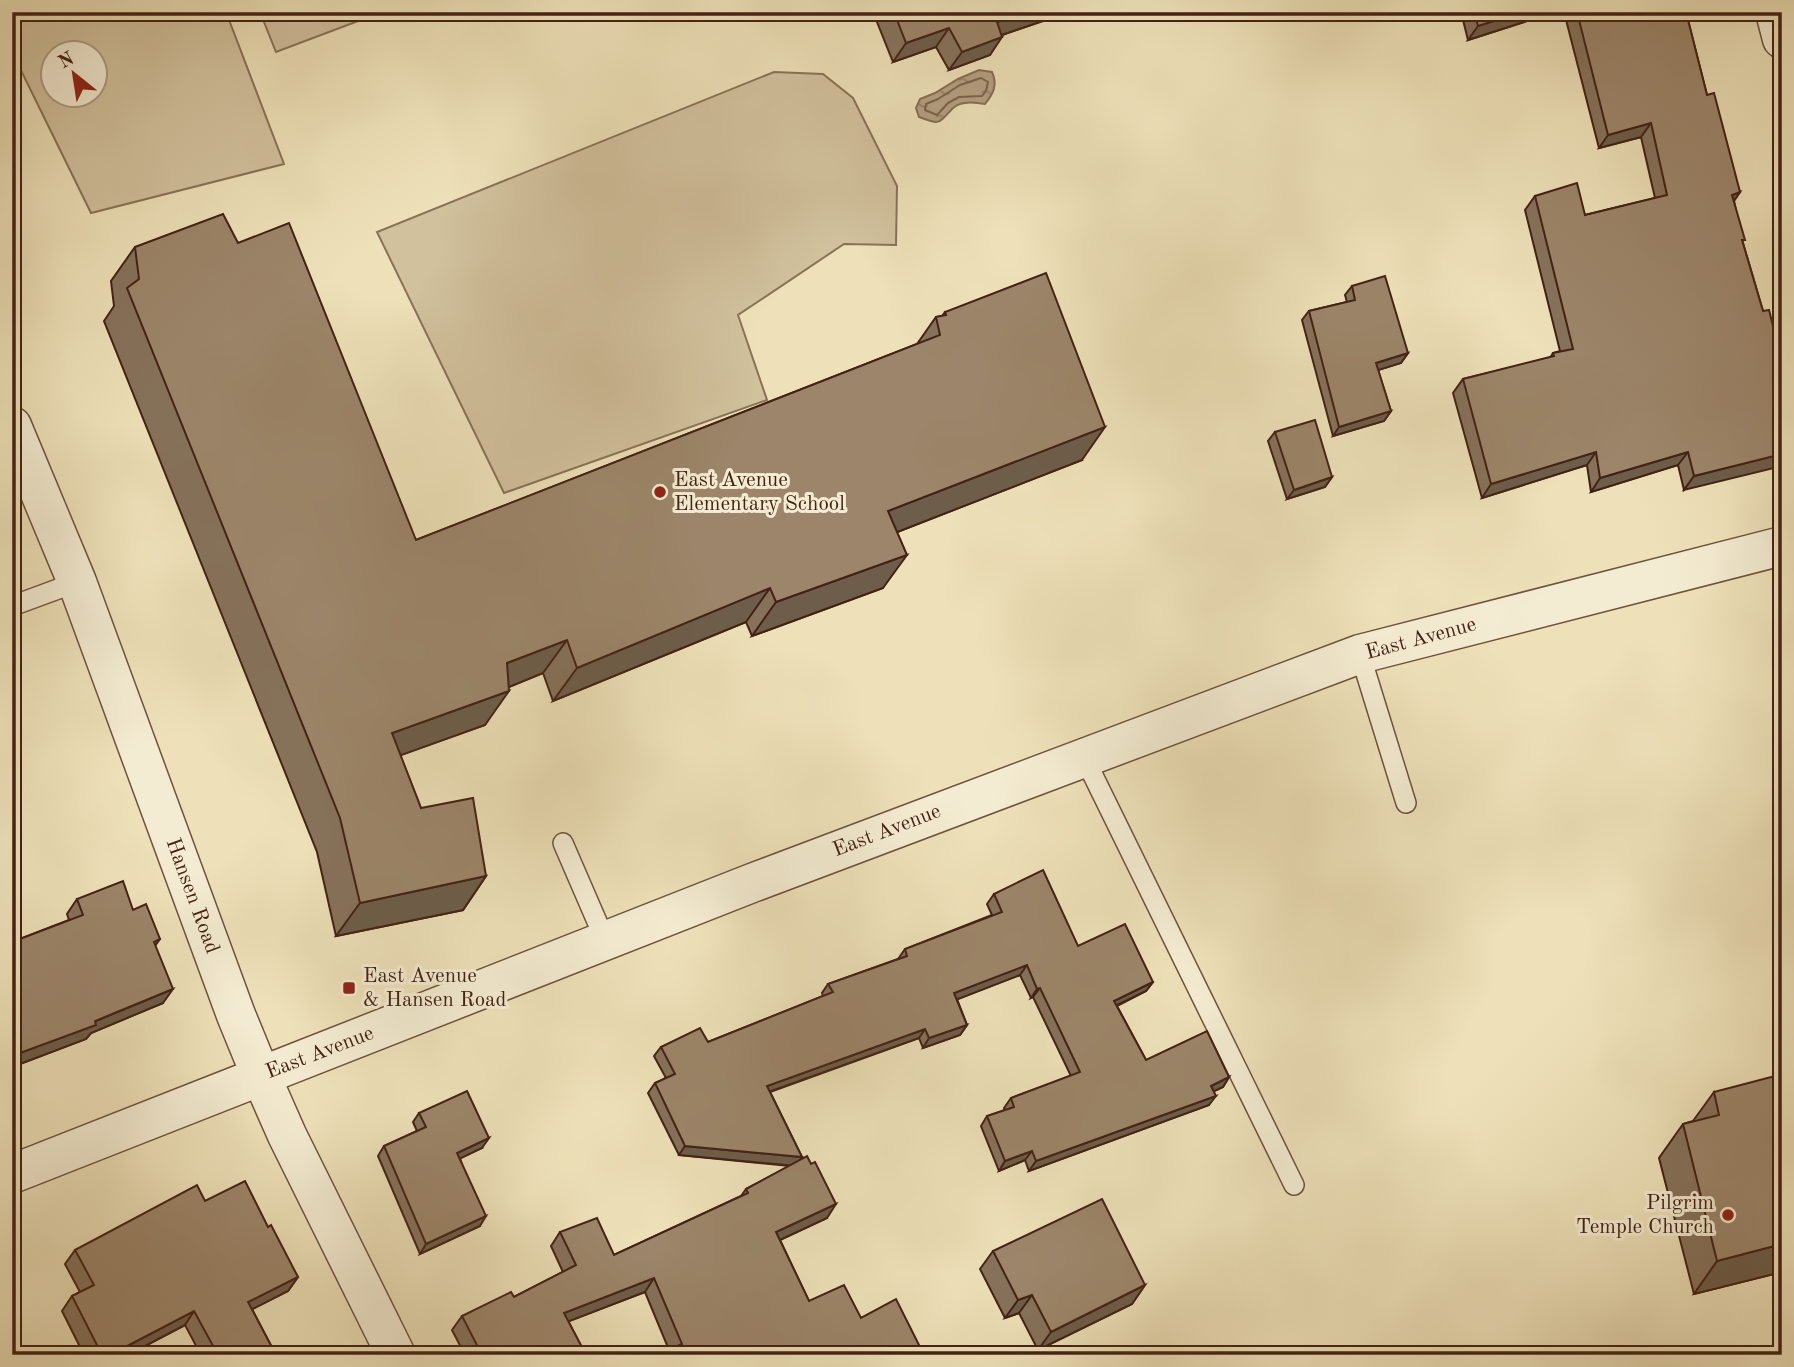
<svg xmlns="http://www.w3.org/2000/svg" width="1794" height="1367" font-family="'Old Standard TT',serif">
<defs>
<pattern id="water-ripples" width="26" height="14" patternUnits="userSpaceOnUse" patternTransform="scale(1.75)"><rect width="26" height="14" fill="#b4a081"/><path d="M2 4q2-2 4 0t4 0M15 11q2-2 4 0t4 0" fill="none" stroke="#948268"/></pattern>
</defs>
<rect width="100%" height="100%" fill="#eee1b9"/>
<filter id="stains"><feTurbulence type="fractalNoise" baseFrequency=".00286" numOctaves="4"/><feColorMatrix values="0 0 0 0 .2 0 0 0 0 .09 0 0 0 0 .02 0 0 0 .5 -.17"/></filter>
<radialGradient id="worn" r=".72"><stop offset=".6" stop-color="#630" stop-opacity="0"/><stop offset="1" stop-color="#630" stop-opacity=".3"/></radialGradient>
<g fill="#d1c19d" stroke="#8a7258" stroke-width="2" fill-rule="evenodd">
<path d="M12,12H226L284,164L91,213L12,52ZM52,52H94V94H52Z"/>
<polygon points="260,12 382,12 276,52"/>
<polygon points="774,72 823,74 853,98 897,186 896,245 844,244 738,315 767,400 504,493 377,232"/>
</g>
<path fill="url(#water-ripples)" stroke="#876e55" stroke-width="2" d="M979,70L992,72C998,85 993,94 985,104C975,102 960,100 952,109C938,124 940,125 919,117L916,108L920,99L935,93L958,79Z"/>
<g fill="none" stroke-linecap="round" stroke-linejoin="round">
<polygon stroke="#7c614a" stroke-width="2" points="981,78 988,82 986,91 982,96 959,97 948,103 937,115 925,110 926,104 938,99 960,85"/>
<defs>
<g id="service">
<polyline points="12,606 77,582"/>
<polyline points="1360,654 1406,803"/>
<polyline points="1084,757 1294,1185"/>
<polyline points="563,843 605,940"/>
</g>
<g id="minor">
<polyline points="1775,12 1782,39"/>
<polyline points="261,1076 287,1135 396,1355"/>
</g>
<g id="tertiary">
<polyline points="12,426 77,582 236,1015 261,1076"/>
<polyline points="12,1174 752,883 1360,654 1782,546"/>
</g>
</defs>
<use href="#service" stroke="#6e523d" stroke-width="22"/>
<use href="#minor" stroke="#6e523d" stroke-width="41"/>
<use href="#tertiary" stroke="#6e523d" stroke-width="41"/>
<use href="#service" stroke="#f4ecd2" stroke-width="19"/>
<use href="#minor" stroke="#f4ecd2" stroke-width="38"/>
<use href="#tertiary" stroke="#f4ecd2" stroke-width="38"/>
</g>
<g fill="#86725b" stroke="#432214" stroke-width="2">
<polygon points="873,12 1069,12 1002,35 990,55 949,70 936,47 893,62"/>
<polygon points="1461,12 1555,12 1468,40"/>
<polygon points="1564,12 1686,12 1707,95 1740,192 1734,201 1743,243 1763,311 1782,362 1684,490 1678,465 1591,492 1587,465 1482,498 1453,393 1463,379 1550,358 1553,353 1560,351 1525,210 1535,196 1585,215 1655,198 1641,137 1599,148"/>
<polygon points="238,243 416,540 917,344 936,317 942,316 945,312 1082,460 897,532 883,588 752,636 746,622 553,701 543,673 509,687 485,725 400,755 421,808 486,876 463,910 336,936 317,852 104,321 114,306 111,281 135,247"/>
<polygon points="1352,286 1408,353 1401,363 1378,370 1391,411 1384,421 1333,436 1302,320 1309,311 1347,302 1345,295"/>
<polygon points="1275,432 1332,477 1325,487 1287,499 1268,441"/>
<polygon points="994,894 1078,946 1153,982 1146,991 1117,1006 1146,1060 1229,1077 1223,1087 1214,1091 1209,1105 1029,1171 1025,1160 999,1171 981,1126 987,1116 1005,1110 1004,1108 1011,1098 1071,1076 1033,997 1031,998 1020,975 957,999 967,1025 960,1035 923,1048 919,1038 770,1092 802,1157 800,1160 827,1218 780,1240 809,1301 861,1318 924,1355 669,1350 645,1292 568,1321 586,1355 465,1355 452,1330 462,1316 514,1297 563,1272 551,1246 560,1232 614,1255 741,1196 746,1189 790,1166 679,1155 648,1093 655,1083 666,1078 654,1056 661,1047 708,1042 823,996 822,993 828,984 898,959 905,949 992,915 987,904"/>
<polygon points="77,899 133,910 160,939 155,946 163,1003 91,1033 86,1039 12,1067 12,942 69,920 67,914"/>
<polygon points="1714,1092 1782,1272 1694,1294 1659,1158 1683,1124 1693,1121"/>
<polygon points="419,1113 482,1148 460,1158 480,1226 420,1254 378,1156 384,1146 417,1131 413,1122"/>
<polygon points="205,1201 268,1227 298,1277 288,1291 252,1309 276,1355 201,1355 185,1325 128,1355 84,1355 62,1311 72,1296 80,1292 65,1264 75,1250"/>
<polygon points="993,1251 1145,1285 1132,1304 1038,1350 1019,1313 1005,1318 980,1269"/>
</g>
<g fill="#6d5d4a" stroke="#432214" stroke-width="2">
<polygon points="1027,12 1069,12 984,41 997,22"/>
<polygon points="1522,12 1555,12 1468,40 1478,26"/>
<polygon points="949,28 936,47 893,62 906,43"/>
<polygon points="1002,37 990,55 949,70 962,52"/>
<polygon points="1651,123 1641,137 1599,148 1608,135"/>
<polygon points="1740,192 1731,205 1732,195"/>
<polygon points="1408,353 1401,363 1369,373 1376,363"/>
<polygon points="1391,411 1384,421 1333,436 1339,427"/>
<polygon points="1105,427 1082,460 864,545 888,511"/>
<polygon points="1596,452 1587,465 1482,498 1491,484"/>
<polygon points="1688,452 1678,465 1591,492 1600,478"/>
<polygon points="1782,454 1782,466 1684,490 1694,476"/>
<polygon points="1332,477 1325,487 1287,499 1294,490"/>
<polygon points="907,555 883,588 752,636 776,602"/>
<polygon points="770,588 746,622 553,701 577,668"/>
<polygon points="567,640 543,673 484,697 507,663"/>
<polygon points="509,691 485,725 368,767 392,733"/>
<polygon points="486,876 463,910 336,936 360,903"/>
<polygon points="1027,965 1020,975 948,1003 954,993"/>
<polygon points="1153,982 1146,991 1107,1010 1114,1001"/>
<polygon points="1040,988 1033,997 1031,998 1037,989"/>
<polygon points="173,989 163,1003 91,1033 86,1039 12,1067 12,1056"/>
<polygon points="967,1025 960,1035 923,1048 929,1038"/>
<polygon points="925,1029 919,1038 760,1095 767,1086"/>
<polygon points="1229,1077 1223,1087 1204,1096 1211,1086"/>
<polygon points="1216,1096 1209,1105 1029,1171 1036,1161"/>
<polygon points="489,1138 482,1148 451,1163 457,1153"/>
<polygon points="685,1146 802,1157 796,1166 679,1155"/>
<polygon points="1032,1151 1025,1160 999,1171 1005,1161"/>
<polygon points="836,1204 827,1218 767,1246 776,1232"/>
<polygon points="486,1216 480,1226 420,1254 426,1244"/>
<polygon points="1782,1244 1782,1272 1694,1294 1717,1261"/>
<polygon points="298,1277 288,1291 239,1316 248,1302"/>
<polygon points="654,1278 645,1292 554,1327 564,1313"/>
<polygon points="1145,1285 1132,1304 1038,1350 1051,1332"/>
<polygon points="1032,1295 1019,1313 1005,1318 1018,1300"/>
<polygon points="194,1311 185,1325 128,1355 110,1355"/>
</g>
<g fill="#9c856a" stroke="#432214" stroke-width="2">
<polygon points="894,12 1027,12 997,22 1002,37 962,52 949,28 906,43"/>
<polygon points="1474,12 1522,12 1478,26"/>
<polygon points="1577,12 1686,12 1707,95 1714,93 1740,192 1732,195 1745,240 1742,240 1763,311 1769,310 1782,362 1782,454 1694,476 1688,452 1600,478 1596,452 1491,484 1463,379 1554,356 1553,353 1573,349 1535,196 1577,183 1585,215 1667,195 1651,123 1608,135"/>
<polygon points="223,214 238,243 289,223 416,540 940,335 936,317 946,315 945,312 1046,273 1105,427 888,511 907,555 776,602 770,588 577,668 567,640 507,663 509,691 392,733 421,808 473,798 486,876 360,903 340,818 127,288 139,279 135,247"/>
<polygon points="1385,276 1408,353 1376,363 1391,411 1339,427 1309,311 1355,300 1352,286"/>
<polygon points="1315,420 1332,477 1294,490 1275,432"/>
<polygon points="1043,870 1078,946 1125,924 1153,982 1114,1001 1146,1060 1207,1031 1229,1077 1211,1086 1216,1096 1036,1161 1032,1151 1005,1161 987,1116 1014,1107 1011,1098 1080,1072 1040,988 1037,989 1027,965 954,993 967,1025 929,1038 925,1029 767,1086 802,1157 685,1146 655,1083 675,1074 661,1047 700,1028 708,1042 833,992 828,984 907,956 905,949 1002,912 994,894"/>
<polygon points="123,881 133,910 146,904 160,939 154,942 173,989 95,1021 96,1025 12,1056 12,942 83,915 77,899"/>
<polygon points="1779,1075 1782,1086 1782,1244 1717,1261 1683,1124 1719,1115 1714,1092"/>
<polygon points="467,1091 489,1138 457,1153 486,1216 426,1244 384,1146 426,1127 419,1113"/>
<polygon points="807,1156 811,1164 815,1162 836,1204 776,1232 809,1301 844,1285 861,1318 896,1299 924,1355 657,1355 682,1344 654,1278 564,1313 586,1355 482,1355 462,1316 511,1292 514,1297 576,1265 560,1232 597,1218 614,1255 748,1193 746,1189"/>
<polygon points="245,1181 268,1227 271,1225 298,1277 248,1302 276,1355 218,1355 194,1311 110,1355 102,1355 72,1296 94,1285 75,1250 197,1185 205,1201"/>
<polygon points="1102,1199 1145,1285 1051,1332 1032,1295 1018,1300 993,1251"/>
<polygon points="12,1332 17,1343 13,1355 12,1355"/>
</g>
<g fill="#8f2418" stroke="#f4ecd2" stroke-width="2.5">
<circle cx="660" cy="492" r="7"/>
<rect x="342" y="981" width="14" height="14" rx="3.5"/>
<circle cx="1728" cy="1215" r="7"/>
</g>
<g text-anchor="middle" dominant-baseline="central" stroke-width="6" stroke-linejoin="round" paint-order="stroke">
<g font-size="21" fill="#432214" stroke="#f4ecd2" text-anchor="start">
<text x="674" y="480">East Avenue<tspan x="674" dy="24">Elementary School</tspan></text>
<text x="363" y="976">East Avenue<tspan x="363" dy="24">&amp; Hansen Road</tspan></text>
<text x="1714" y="1203" text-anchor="end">Pilgrim<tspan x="1714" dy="24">Temple Church</tspan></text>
</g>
<g font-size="21" fill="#432214" stroke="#f4ecd2">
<text transform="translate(1421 639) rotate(-15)">East Avenue</text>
<text transform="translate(887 831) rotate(-21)">East Avenue</text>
<text transform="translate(192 896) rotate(70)">Hansen Road</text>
<text transform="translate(320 1053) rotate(-21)">East Avenue</text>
</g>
</g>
<rect width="1794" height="1367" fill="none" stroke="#eee1b9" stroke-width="42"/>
<rect x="14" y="14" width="1766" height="1339" fill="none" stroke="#432214" stroke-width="3.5"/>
<rect x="21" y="21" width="1752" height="1325" fill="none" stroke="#432214" stroke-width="2"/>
<g transform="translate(74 74) rotate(330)"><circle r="33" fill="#f4ecd2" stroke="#ad9b86" stroke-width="2"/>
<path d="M0-5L12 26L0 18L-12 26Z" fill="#8f2418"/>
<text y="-10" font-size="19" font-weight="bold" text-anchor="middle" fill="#432214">N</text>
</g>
<rect width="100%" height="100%" filter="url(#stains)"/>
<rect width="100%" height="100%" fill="url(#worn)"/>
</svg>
